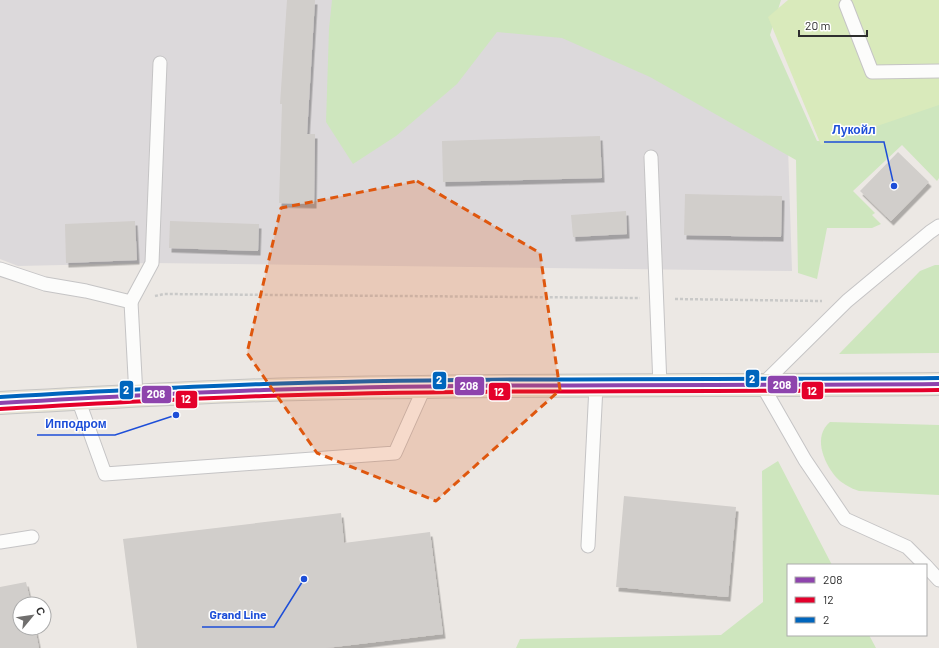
<svg xmlns="http://www.w3.org/2000/svg" width="939" height="648" font-family="Barlow,sans-serif">
<defs>
<filter id="shadow"><feDropShadow dx="2.5" dy="4.5" stdDeviation="0" flood-color="#0004"/></filter>
</defs>
<rect width="100%" height="100%" fill="#ece8e4"/>
<polygon fill="#dcd9db" points="0,0 516,0 788,147 792,271 152,263 18,266 0,259"/>
<g fill="#cee6be">
<polygon points="332,0 781,0 770,35 817,141 831,141 939,79 939,178 937,181 902,145 853,191 875,213 872,215 881,224 872,228 827,228 817,279 798,273 796,160 650,77 562,38 497,32 457,84 396,136 353,164 326,122 329,29"/>
<polygon points="935,265 939,265 939,353 839,354 920,271"/>
<path d="M830,422L939,425V495L859,491C850,488 841,483 835,476C823,461 813,436 830,422Z"/>
<polygon points="778,461 832,565 788,565 788,635 869,635 876,648 516,648 520,639 721,635 763,602 762,471"/>
</g>
<polygon fill="#d9eabb" points="788,0 939,0 939,105 821,145 768,17"/>
<g fill="#d1cecb" filter="url(#shadow)">
<polygon points="287,0 315,0 307,134 315,134 314,204 279,203 282,104 280,104"/>
<polygon points="600,136 602,178 443,182 442,141"/>
<polygon points="898,152 929,182 891,221 860,191"/>
<polygon points="685,194 782,196 781,237 684,235"/>
<polygon points="626,211 627,234 573,237 571,215"/>
<polygon points="135,221 137,260 66,263 65,224"/>
<polygon points="170,221 259,224 258,251 169,248"/>
<polygon points="624,496 736,507 728,597 616,587"/>
<polygon points="341,513 344,543 430,532 443,634 326,648 137,648 123,539"/>
<polygon points="26,582 31,604 20,604 20,628 35,628 39,648 0,648 0,587"/>
</g>
<g fill="none" stroke-linecap="round" stroke-linejoin="round">
<defs>
<g id="lane">
<polyline points="846,5 872,72 939,71"/>
<polyline points="651,157 660,386"/>
<polyline points="0,269 45,284 86,291 131,302 136,396"/>
<polyline points="131,302 152,263 160,63"/>
<polyline points="78,399 105,474 395,453 425,386"/>
<polyline points="0,542 32,537"/>
<polyline points="588,546 596,386"/>
<polyline points="925,565 907,547 845,519 805,460 762,385 847,301 930,232 939,226"/>
<polyline points="926,566 939,580"/>
</g>
<path id="primary" d="M0,403C101,398 201,391 302,389C514,384 727,386 939,384"/>
</defs>
<use href="#lane" stroke="#c5c4c5" stroke-width="15"/>
<use href="#primary" stroke="#c6c5c4" stroke-width="24"/>
<g stroke="#c9c9c8" stroke-width="2.5" stroke-dasharray="3 2" stroke-linecap="butt">
<polyline points="155,296 164,294 640,298"/>
<polyline points="675,299 822,301"/>
</g>
<use href="#lane" stroke="#fcfcfb" stroke-width="13"/>
<use href="#primary" stroke="#e8e4d6" stroke-width="22"/>
<defs>
<path id="bus-1" d="M0,403C88,398 176,393 264,390C489,383 714,386 939,384"/>
<path id="bus-2" d="M0,409C88,404 176,399 264,396C489,389 714,392 939,390"/>
<path id="bus-3" d="M0,397C88,392 176,387 264,384C489,377 714,380 939,378"/>
</defs>
<use href="#bus-1" stroke="#fff" stroke-width="7"/>
<use href="#bus-2" stroke="#fff" stroke-width="7"/>
<use href="#bus-3" stroke="#fff" stroke-width="7"/>
<use href="#bus-1" stroke="#8e44ad" stroke-width="4"/>
<use href="#bus-2" stroke="#e4002b" stroke-width="4"/>
<use href="#bus-3" stroke="#0065bd" stroke-width="4"/>
</g>
<path fill="#df570e" fill-opacity="0.2" stroke="#df570e" stroke-width="3" stroke-dasharray="8 5" stroke-linejoin="round" d="M417,181L540,253L560,390L436,501L317,453L247,353L281,208Z"/>
<path fill="none" stroke="#1d4ed8" stroke-width="1.5" d="M894 186L884 142H824M176 415L115 435H37M304 579L274 627H202"/>
<g fill="#1d4ed8" stroke="#fff" stroke-width="1.5">
<circle cx="894" cy="186" r="4"/>
<circle cx="176" cy="415" r="4"/>
<circle cx="304" cy="579" r="4"/>
</g>
<g font-size="12" text-anchor="middle" font-weight="bold" fill="#1d4ed8" stroke="#fff" stroke-width="3" stroke-linejoin="round" paint-order="stroke">
<text x="854" y="134">Лукойл</text>
<text x="76" y="428">Ипподром</text>
<text x="238" y="619">Grand Line</text>
</g>
<g stroke="#fff" stroke-width="1.5">
<rect x="745" y="369" width="15" height="19" rx="4" fill="#0065bd"/>
<rect x="432" y="371" width="15" height="19" rx="4" fill="#0065bd"/>
<rect x="767" y="375" width="31" height="19" rx="4" fill="#8e44ad"/>
<rect x="454" y="376" width="31" height="20" rx="4" fill="#8e44ad"/>
<rect x="119" y="380" width="15" height="20" rx="4" fill="#0065bd"/>
<rect x="801" y="381" width="23" height="19" rx="4" fill="#e4002b"/>
<rect x="488" y="382" width="23" height="19" rx="4" fill="#e4002b"/>
<rect x="141" y="385" width="31" height="19" rx="4" fill="#8e44ad"/>
<rect x="175" y="390" width="23" height="19" rx="4" fill="#e4002b"/>
</g>
<g font-size="11" text-anchor="middle" font-weight="bold" fill="#fff">
<text x="752" y="383">2</text>
<text x="439" y="384">2</text>
<text x="782" y="389">208</text>
<text x="469" y="390">208</text>
<text x="126" y="394">2</text>
<text x="812" y="395">12</text>
<text x="499" y="396">12</text>
<text x="156" y="398">208</text>
<text x="186" y="403">12</text>
</g>
<rect x="787" y="564" width="140" height="72" fill="#ffffff" stroke="#ababab"/>
<rect x="795" y="577" width="20" height="6" fill="#8e44ad" stroke="#ababab"/>
<text x="823" y="584" font-size="12" fill="#2e2e2e">208</text>
<rect x="795" y="597" width="20" height="6" fill="#e4002b" stroke="#ababab"/>
<text x="823" y="604" font-size="12" fill="#2e2e2e">12</text>
<rect x="795" y="617" width="20" height="6" fill="#0065bd" stroke="#ababab"/>
<text x="823" y="624" font-size="12" fill="#2e2e2e">2</text>
<g transform="translate(32 616) rotate(61)"><circle r="19" fill="#ffffff" stroke="#ababab"/>
<path d="M0-3L7 15L0 10L-7 15Z" fill="#706f6e"/>
<text y="-6" font-size="11" font-weight="bold" text-anchor="middle" fill="#2e2e2e">С</text>
</g>
<path d="M799 30v6h68v-6" fill="none" stroke="#2e2e2e" stroke-width="2"/>
<text x="805" y="30" font-size="12" fill="#2e2e2e" stroke="#ffffff" stroke-width="3" paint-order="stroke">20 m</text>
</svg>
